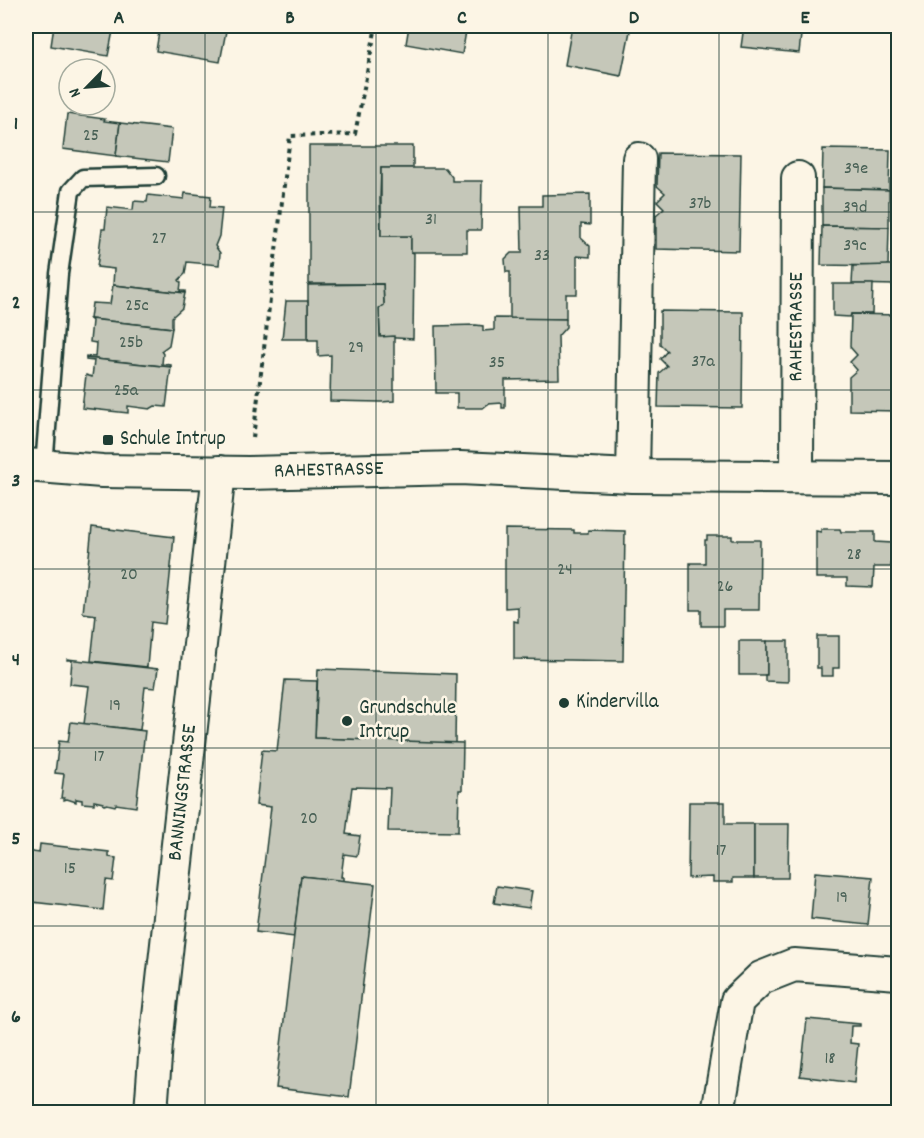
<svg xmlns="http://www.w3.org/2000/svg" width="924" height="1138" font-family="Dekko,sans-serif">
<rect width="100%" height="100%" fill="#fcf5e5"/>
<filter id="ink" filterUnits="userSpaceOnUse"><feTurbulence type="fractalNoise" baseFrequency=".0167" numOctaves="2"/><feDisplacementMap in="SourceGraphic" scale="12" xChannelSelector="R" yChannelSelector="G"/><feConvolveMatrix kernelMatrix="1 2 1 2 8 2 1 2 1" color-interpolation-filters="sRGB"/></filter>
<g filter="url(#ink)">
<g fill="#c5c7b9" stroke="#1f3d34" stroke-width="1.5">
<polygon points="54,26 114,26 108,56 51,46"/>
<polygon points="160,26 227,26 220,62 156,51"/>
<polygon points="409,26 467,26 462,54 406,44"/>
<polygon points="572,26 631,26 621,76 565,65"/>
<polygon points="744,26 802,26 799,53 741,47"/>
<polygon points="67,114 105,119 104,121 120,123 116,156 63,149"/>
<polygon points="120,123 172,129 168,162 116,156"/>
<polygon points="309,146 413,146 413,168 381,168 380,199 381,236 411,236 411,252 414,253 413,339 380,337 379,309 384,305 383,284 309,284"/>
<polygon points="823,149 890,150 889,190 822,188"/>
<polygon points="658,153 741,154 739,251 656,249 656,215 664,208 657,201 665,193 657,186"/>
<polygon points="381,168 445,168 452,177 452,181 482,181 481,230 467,230 467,252 411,252 411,236 381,236"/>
<polygon points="822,188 889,190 889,227 822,226"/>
<polygon points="185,193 211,196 210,207 222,208 219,236 215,246 220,253 219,265 187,262 185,274 179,280 181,283 180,291 185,291 185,293 113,285 114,269 97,267 102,229 105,229 107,207 133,210 134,201 147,202 148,195 184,199"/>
<polygon points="590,194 590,225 581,224 581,238 590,246 590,257 577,256 577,294 566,294 566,319 510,319 510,272 506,272 505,259 511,253 522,253 521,206 542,206 542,195"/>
<polygon points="822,226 889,227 888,266 821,265"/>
<polygon points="888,265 895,265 895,285 852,284 853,266"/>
<polygon points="383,284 384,305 379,309 380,337 394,336 394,401 381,402 330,401 331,355 318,356 318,340 308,340 308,285"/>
<polygon points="833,284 873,284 872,314 851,314 850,317 833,316"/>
<polygon points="113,285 185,293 182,308 172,317 172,328 90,319 92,303 110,304"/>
<polygon points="286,301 308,301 308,339 282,339"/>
<polygon points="660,311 743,312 742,408 658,407 659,373 667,366 660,359 667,351 660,344"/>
<polygon points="851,314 898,315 898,411 849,410 849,377 857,370 850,362 857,355 850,347"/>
<polygon points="494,318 566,319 566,327 558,336 559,379 505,380 505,408 502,408 502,403 488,404 483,408 457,408 457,393 436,393 435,326 476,325 483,326 483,331 494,330"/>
<polygon points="90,319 172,328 169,345 161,351 163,354 162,364 171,365 171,367 86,358 86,356 95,357 96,343 90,342 92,321"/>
<polygon points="86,358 171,367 166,407 155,406 150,409 128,406 128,413 82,408 86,375 92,377 94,361 86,360"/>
<polygon points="92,527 174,537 165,624 151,622 147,667 91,661 96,615 83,613"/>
<polygon points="505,529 574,530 574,533 588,533 588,530 625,531 623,661 514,659 514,621 518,622 518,607 505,608"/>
<polygon points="821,529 840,529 841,532 875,532 875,542 892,543 891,567 874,567 873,587 847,586 847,578 816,578 816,531 821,532"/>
<polygon points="707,536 732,536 732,540 760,540 759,610 723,610 723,626 701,626 701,610 690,610 690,563 705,563 705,540 707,540"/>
<polygon points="817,636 839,636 839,668 833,668 833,676 821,676 821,668 817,668"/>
<rect x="739" y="641" width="28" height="34"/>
<polygon points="767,641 788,641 788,682 765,681 765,675 767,675"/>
<polygon points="67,659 158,669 155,688 145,687 140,730 84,724 89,686 70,684 72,660 67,660"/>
<polygon points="318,669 456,674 455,744 315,738"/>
<polygon points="285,680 317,681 315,738 463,743 462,790 459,790 458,832 388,831 390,788 352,787 346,834 360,836 357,856 344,854 341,877 343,877 343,881 301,876 294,937 256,932 271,807 256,805 262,750 277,751"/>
<polygon points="71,722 145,731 136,807 116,804 115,806 107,804 104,805 103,803 94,801 94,804 82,803 82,800 76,799 76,802 67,799 64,800 64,798 61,798 64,774 55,773 59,741 68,742"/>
<polygon points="689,802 725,802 725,824 754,824 754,878 733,878 733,882 713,882 713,877 688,878"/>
<polygon points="754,824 789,824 788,878 754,878"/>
<polygon points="40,844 109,852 109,857 116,858 113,881 106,880 103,910 32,902 32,900 26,899 26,851 39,853"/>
<polygon points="815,872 873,877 868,925 811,919"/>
<polygon points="301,876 375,884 349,1097 276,1088"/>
<polygon points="497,886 532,891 529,908 494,903"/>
<polygon points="895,1017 898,1017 898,1054 891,1053"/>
<polygon points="807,1019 860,1024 860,1026 851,1026 850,1043 858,1044 854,1083 800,1076 801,1073"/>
</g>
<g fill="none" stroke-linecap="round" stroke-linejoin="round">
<defs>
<polyline id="service" points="44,467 59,274 71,191 83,178 156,176"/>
<g id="minor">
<path id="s1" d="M26,465L102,471L248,473L460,468L633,476L898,478"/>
<polyline points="633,476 639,159"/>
<path id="s2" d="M797,477L798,178"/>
<path id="s3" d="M151,1112L156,1044L219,472"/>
<polyline points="718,1112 737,1001 761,978 794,965 898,973"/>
</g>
</defs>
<use href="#service" stroke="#1f3d34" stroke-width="21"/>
<use href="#minor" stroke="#1f3d34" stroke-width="36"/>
<polyline stroke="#1f3d34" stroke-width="4" stroke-dasharray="4.5 4.5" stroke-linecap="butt" points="253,438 290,136 355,134 376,26"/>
<use href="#service" stroke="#fcf5e5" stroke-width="16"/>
<use href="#minor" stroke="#fcf5e5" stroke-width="32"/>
</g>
</g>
<path fill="none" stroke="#1f3d34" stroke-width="1.5" stroke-opacity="0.55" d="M205,26V1112M376,26V1112M548,26V1112M719,26V1112M26,212H898M26,390H898M26,569H898M26,748H898M26,926H898"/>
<g fill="#1f3d34" stroke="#fcf5e5" stroke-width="2">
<rect x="102" y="434" width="12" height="12" rx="3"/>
<circle cx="564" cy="703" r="6"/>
<circle cx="347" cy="721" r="6"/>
</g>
<g text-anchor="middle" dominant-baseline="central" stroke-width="5" stroke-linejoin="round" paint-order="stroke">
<g font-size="18" fill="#486055">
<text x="91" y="136">25</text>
<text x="856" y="169">39e</text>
<text x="700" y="204">37b</text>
<text x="855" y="208">39d</text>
<text x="431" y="220">31</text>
<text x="159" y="239">27</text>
<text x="855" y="246">39c</text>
<text x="542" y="256">33</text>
<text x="137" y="306">25c</text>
<text x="131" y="343">25b</text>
<text x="356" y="348">29</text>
<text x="703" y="362">37a</text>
<text x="497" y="363">35</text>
<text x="126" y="391">25a</text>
<text x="854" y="555">28</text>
<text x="565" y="570">24</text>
<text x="129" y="575">20</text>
<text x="725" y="587">26</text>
<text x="115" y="706">19</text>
<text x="99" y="757">17</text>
<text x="309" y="819">20</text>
<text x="721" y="851">17</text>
<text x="70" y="869">15</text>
<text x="842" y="898">19</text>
<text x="830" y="1059">18</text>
</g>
<g font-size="21" fill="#1f3d34" stroke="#fcf5e5">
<text stroke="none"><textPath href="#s2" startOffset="150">RAHESTRASSE</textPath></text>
<text stroke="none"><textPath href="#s1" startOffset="303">RAHESTRASSE</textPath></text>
<text stroke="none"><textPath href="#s3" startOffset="321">BANNINGSTRASSE</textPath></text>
</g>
<g font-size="21" fill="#1f3d34" stroke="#fcf5e5" text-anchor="start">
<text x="120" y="440">Schule Intrup</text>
<text x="576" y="703">Kindervilla</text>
<text x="359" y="709">Grundschule<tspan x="359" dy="24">Intrup</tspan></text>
</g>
</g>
<rect width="924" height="1138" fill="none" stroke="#fcf5e5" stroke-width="66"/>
<g transform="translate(87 87) rotate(245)"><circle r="28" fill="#fcf5e5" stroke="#a4ab9e" stroke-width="1.5"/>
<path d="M0-4.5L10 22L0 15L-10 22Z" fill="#1f3d34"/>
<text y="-9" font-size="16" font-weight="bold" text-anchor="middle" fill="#1f3d34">N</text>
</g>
<rect x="33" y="33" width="858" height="1072" fill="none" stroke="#1f3d34" stroke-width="2"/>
<g font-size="20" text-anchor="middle" font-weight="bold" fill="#1f3d34">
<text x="119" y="23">A</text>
<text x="290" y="23">B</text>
<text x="462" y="23">C</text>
<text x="634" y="23">D</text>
<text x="805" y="23">E</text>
<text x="16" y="129">1</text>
<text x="16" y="308">2</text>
<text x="16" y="486">3</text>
<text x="16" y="665">4</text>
<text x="16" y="844">5</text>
<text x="16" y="1022">6</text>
</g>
</svg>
